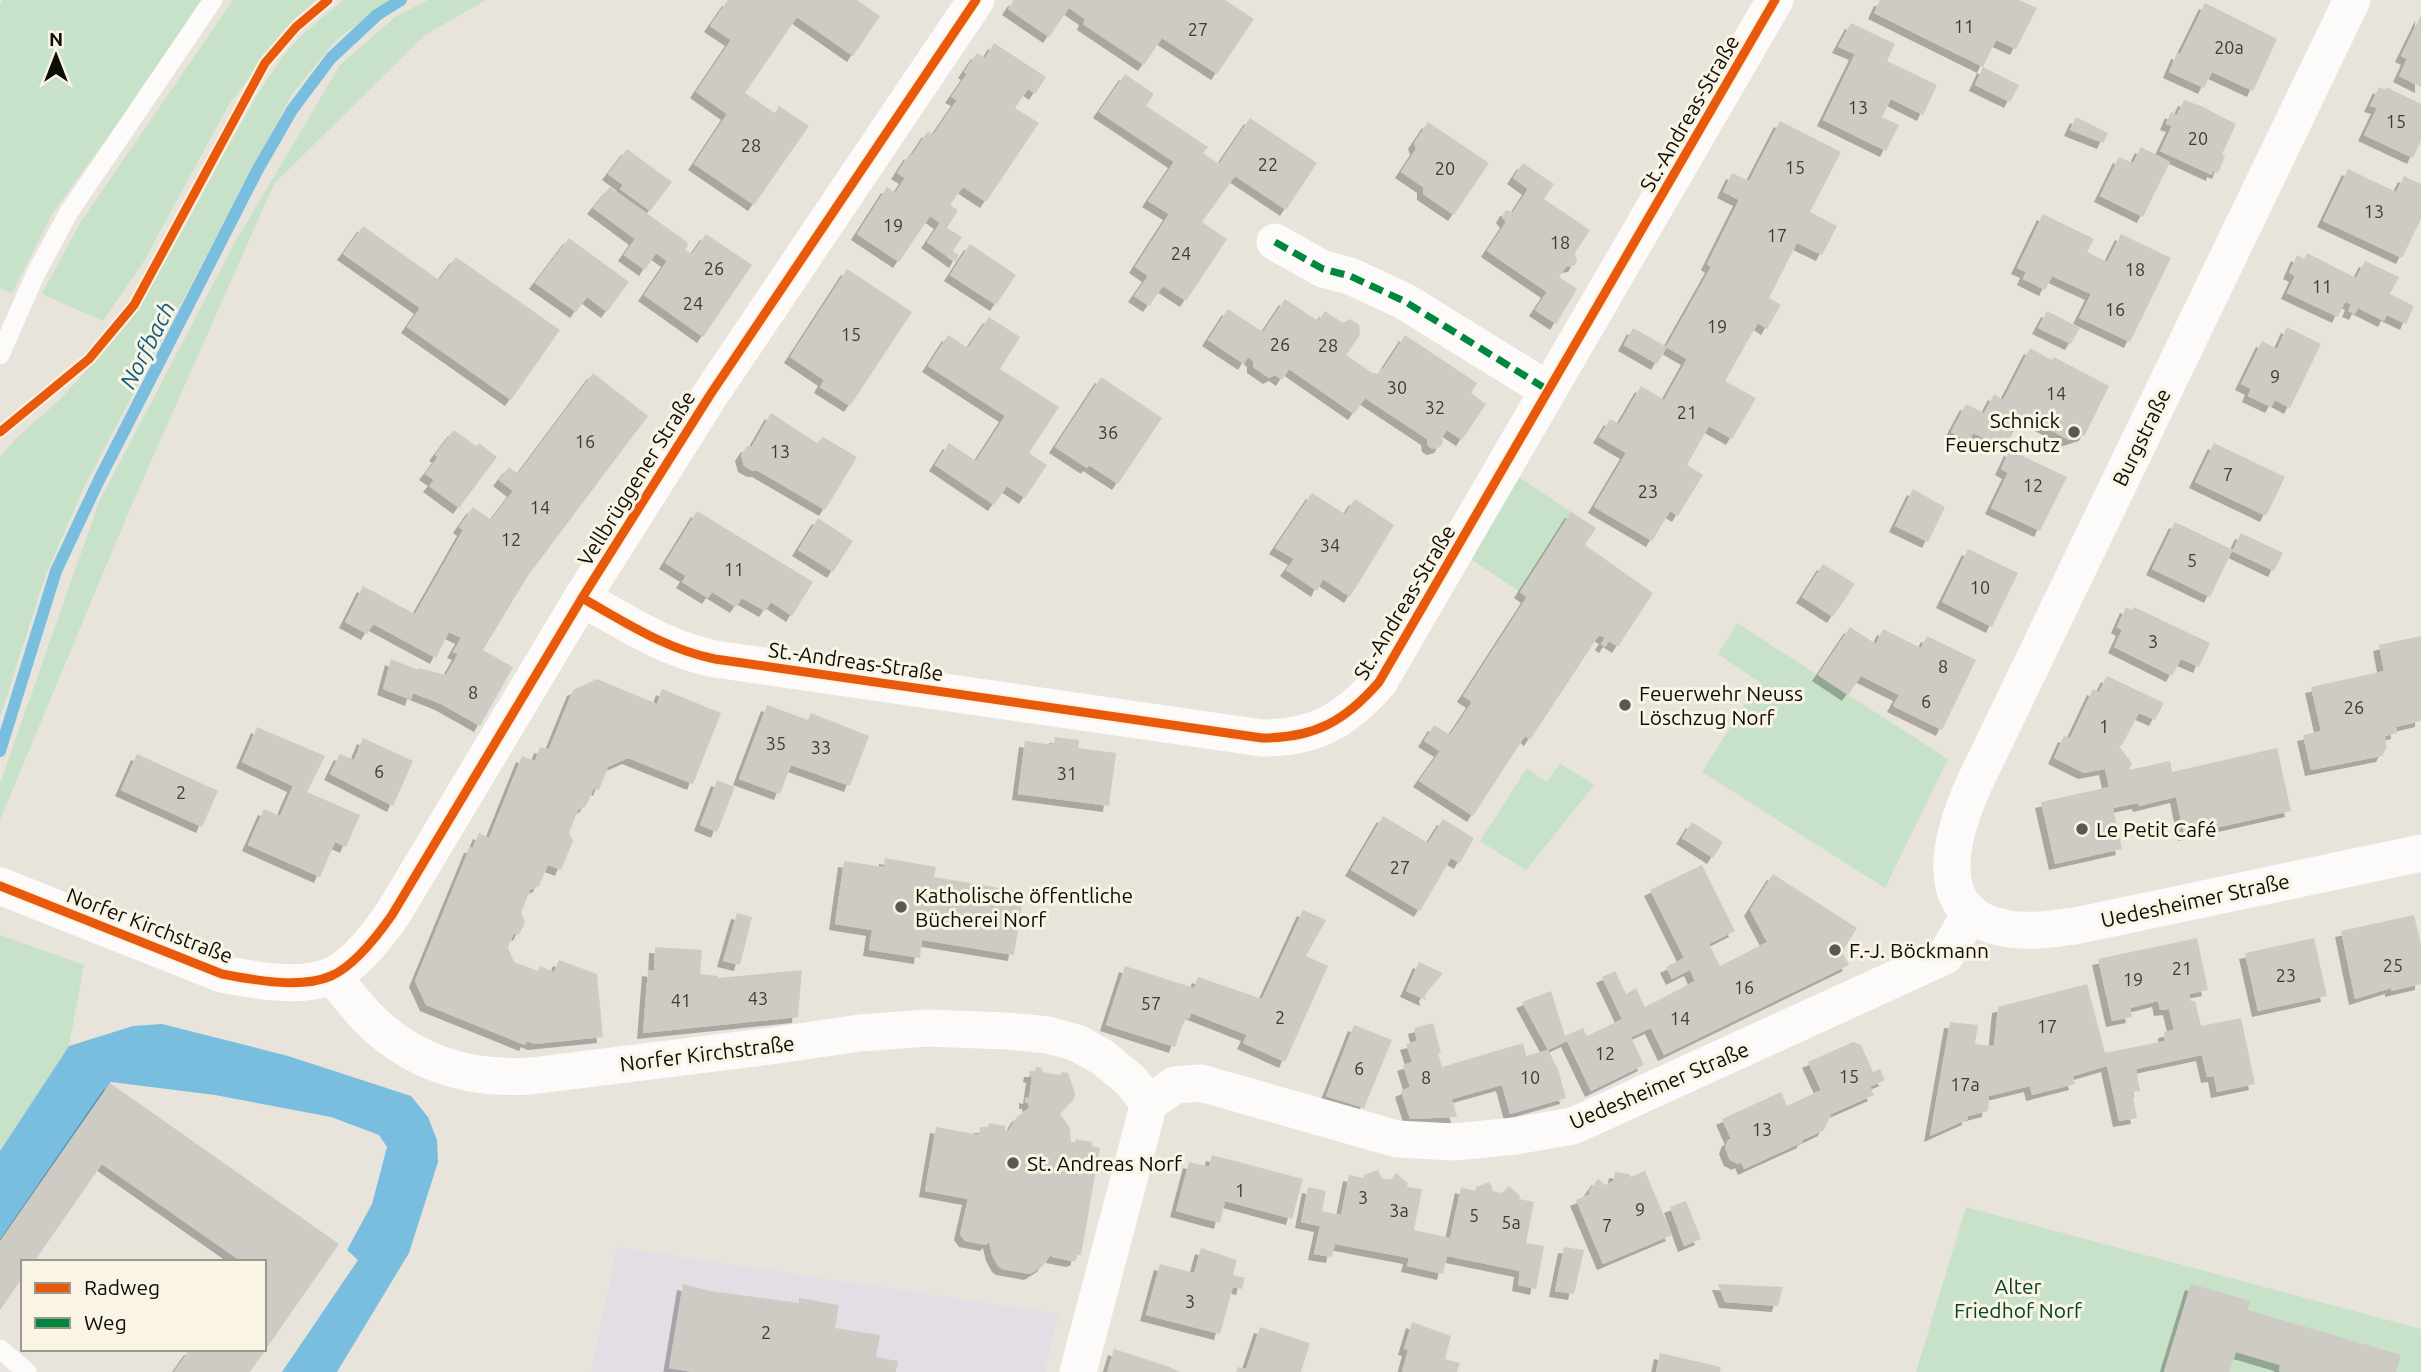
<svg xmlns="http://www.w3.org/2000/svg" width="2421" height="1372" font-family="Ubuntu,sans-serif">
<defs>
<filter id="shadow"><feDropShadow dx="-6" dy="6" stdDeviation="0" flood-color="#0004"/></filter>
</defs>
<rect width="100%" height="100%" fill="#e8e4dc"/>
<polygon fill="#e3dee6" points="617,1247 1059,1314 1045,1372 591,1372"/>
<g fill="#c8e1c9">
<polygon points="2,0 207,0 52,214 12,293 0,288 0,4"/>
<polygon points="233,0 317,0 295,18 228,106 144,261 103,321 42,294 80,223"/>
<path d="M343,0H390L336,40L292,94L85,485L46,574L0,717V458C15,436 38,420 57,402C79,380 109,345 127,321C186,238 223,142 281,59C298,36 322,18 343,0Z"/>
<polygon points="428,0 486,0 425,35 274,184 129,511 0,820 0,783 99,502 234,244 340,65 395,17"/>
<polygon points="1516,475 1571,512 1520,592 1469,558"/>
<polygon points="1737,623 1948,759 1885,888 1702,772 1759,682 1718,654"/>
<polygon points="1560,763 1594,785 1526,870 1480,841 1527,768 1547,782"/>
<polygon points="0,935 84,965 69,1046 0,1151"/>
<polygon points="1966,1207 2421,1329 2421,1372 1916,1372"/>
</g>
<polygon fill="#79bede" points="162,1024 288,1056 411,1096 428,1117 437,1140 438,1162 409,1253 337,1372 282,1372 358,1260 347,1250 372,1204 387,1147 379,1135 331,1117 215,1095 111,1082 0,1240 0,1151 69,1046 133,1026"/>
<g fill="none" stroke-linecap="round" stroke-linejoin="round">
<polyline stroke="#79bede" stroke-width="12" points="0,751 56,571 99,480 258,169 292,110 331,58 377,15 401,0"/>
</g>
<g fill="#cecbc4" filter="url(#shadow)">
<polygon points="728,0 857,0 880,16 853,56 797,17 745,93 775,113 779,106 809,126 754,205 694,164 727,114 696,92 731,40 710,26"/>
<polygon points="1014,0 1225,0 1254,19 1217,74 1162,38 1144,65 1083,24 1085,19 1069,8 1049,37 1008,9"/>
<polygon points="1880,0 2019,0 2037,8 2016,49 1996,40 1983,67 1874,13"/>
<polygon points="2205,3 2277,39 2253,91 2212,72 2204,88 2169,72 2177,53 2180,54"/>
<polygon points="2421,15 2421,87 2399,76 2407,59 2401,56"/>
<polygon points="1851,23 1895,44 1887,61 1937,85 1923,115 1891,99 1882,117 1899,125 1886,151 1823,120 1855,54 1838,47"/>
<polygon points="994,43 1046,77 1035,94 1028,89 1015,108 1039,123 986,202 963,187 950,205 958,210 947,228 962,237 953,251 959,255 955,262 927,242 940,223 930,216 899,262 857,234 887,187 895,193 905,178 897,173 910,153 912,155 928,131 933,135 957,100 951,97 967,74 964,72 977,53 985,58"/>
<polygon points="1983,67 2019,85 2010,102 1975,85"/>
<polygon points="1125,74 1154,94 1146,106 1208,147 1203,153 1219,164 1250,118 1317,163 1286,210 1235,176 1202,222 1227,239 1186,301 1163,286 1149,306 1134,296 1148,276 1135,267 1169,214 1148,201 1174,162 1099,112"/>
<polygon points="2379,87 2385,90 2386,87 2421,104 2421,141 2413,158 2364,135 2377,108 2370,106"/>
<polygon points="2184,100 2201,106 2236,124 2222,154 2225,156 2218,173 2213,171 2212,175 2160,151 2172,126 2166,124 2171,112 2177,115"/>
<polygon points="2076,117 2108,133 2103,143 2070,130"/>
<polygon points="1780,121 1841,152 1810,212 1837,226 1822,255 1797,243 1769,298 1781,305 1767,329 1758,323 1725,381 1756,398 1732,439 1709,426 1687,465 1703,475 1678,516 1670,511 1652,541 1594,507 1626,453 1599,437 1610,419 1619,424 1641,386 1664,400 1687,359 1666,347 1711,267 1707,264 1739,200 1723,192 1732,173 1749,181"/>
<polygon points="1428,122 1489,163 1454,215 1423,194 1423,187 1401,172 1416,149 1414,143"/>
<polygon points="2141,147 2170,162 2143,217 2100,196 2119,157 2133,163"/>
<polygon points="627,149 672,182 650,211 620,189 623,185 608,174"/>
<polygon points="1523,163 1554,184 1544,199 1590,230 1575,253 1577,261 1574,266 1566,267 1559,277 1577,289 1556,324 1535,310 1547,292 1487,251 1506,222 1502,217 1506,210 1513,212 1528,189 1513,178"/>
<polygon points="2348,169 2396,192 2404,176 2421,184 2421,219 2402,258 2323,221"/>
<polygon points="610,187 687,242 688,246 685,250 692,254 706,234 752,265 703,337 644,295 667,261 656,253 645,270 624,255 635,239 593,208"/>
<polygon points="2043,214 2094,239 2087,252 2107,262 2121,234 2171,258 2130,342 2079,318 2091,294 2052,276 2045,290 2023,279 2026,272 2017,268"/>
<polygon points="363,226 439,280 456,257 560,330 511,400 407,327 420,308 343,254"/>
<polygon points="569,238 629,282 607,312 587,297 576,312 535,283"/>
<polygon points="970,244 1016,275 996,305 950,275"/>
<polygon points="2307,253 2356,278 2365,261 2399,277 2390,294 2414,306 2406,324 2387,315 2384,321 2358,308 2355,314 2348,311 2351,304 2345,302 2338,317 2287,293 2295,276 2289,273 2297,255 2304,259"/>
<polygon points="847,269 912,312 850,406 820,387 824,380 790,357"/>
<polygon points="1285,299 1318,321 1325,311 1343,323 1350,319 1359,325 1360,335 1346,355 1377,376 1381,367 1383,369 1405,335 1477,383 1471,393 1486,404 1462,440 1447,430 1442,437 1443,442 1440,447 1433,449 1428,446 1427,439 1365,398 1354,414 1289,369 1282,380 1275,375 1269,378 1253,367 1253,361 1248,357 1244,364 1208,340 1228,309 1263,332"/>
<polygon points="2047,311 2080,328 2071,344 2038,328"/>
<polygon points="989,317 1020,337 1000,369 1059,407 1029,453 1047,465 1025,498 1007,486 994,505 935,465 949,443 976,461 1005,416 928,366 948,335 968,348"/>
<polygon points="2287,327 2321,344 2290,408 2275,400 2271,407 2248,396 2251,389 2241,384 2262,341 2277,349"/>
<polygon points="1633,328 1667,347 1657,364 1624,345"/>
<polygon points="2030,348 2052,360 2054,357 2109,386 2085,435 2069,440 2024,416 2016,431 2013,429 2003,448 1973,433 1969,442 1951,432 1966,404 1984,413 1994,394 2003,400"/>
<polygon points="593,373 648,416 527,577 483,650 513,667 480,726 441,704 413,693 411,700 383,689 391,659 418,670 419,668 446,675 458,654 453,652 461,638 449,632 436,658 373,624 367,634 345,622 363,586 415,614 463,530 459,527 473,507 491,520 513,491 499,480 509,467 518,474"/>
<polygon points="1101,377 1162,418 1118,484 1089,465 1087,468 1055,447"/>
<polygon points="771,413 817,443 823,437 857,457 825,510 758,471 753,471 744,466 741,455 747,446 752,446"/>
<polygon points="454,430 476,446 479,443 497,457 459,508 429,486 434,480 425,474 438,457 435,455"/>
<polygon points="2214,443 2285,477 2266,516 2195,482"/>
<polygon points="2010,450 2067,477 2040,531 1991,508 2008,473 2001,469"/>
<polygon points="1913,489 1945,507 1928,542 1895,526"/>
<polygon points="1312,493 1345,514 1355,499 1394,525 1350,597 1323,579 1317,591 1314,589 1286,570 1294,559 1275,548"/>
<polygon points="697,511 813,582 792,616 771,602 765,611 742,598 736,607 712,592 708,598 682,582 686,576 665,563"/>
<polygon points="1571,512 1596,528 1585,545 1653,593 1618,647 1609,641 1605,647 1601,644 1605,638 1599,635 1530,740 1525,736 1473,816 1419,781 1440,751 1424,741 1434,725 1450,735 1472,702 1463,696 1527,597 1520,592"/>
<polygon points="818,518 853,541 833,572 798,550"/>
<polygon points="2175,522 2233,550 2241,533 2283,553 2274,571 2232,551 2210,597 2152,569"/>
<polygon points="1968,549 2018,573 1992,627 1942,602"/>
<polygon points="1823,564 1855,584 1833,617 1802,597"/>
<polygon points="2126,607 2132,610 2134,607 2210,643 2199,667 2181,659 2172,676 2114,647 2122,630 2117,627"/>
<polygon points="1850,627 1876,644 1883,629 1921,648 1927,636 1976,660 1942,730 1893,706 1899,695 1861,676 1848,695 1818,675"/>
<polygon points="2421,636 2421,721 2396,727 2397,733 2385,736 2387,747 2382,756 2311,770 2303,735 2321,731 2311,687 2384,671 2379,645"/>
<polygon points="2107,676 2164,703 2155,720 2139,713 2122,745 2119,746 2132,763 2129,770 2170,761 2172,772 2277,748 2291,811 2184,835 2176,797 2139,806 2138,803 2113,808 2122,849 2055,864 2041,802 2109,787 2105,769 2084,773 2054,758 2064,736 2070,738 2093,689 2099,692"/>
<polygon points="597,679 657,704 662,689 721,713 693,784 628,758 608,767 599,790 594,788 586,806 578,810 569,833 573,841 561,870 548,865 539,886 530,890 521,913 525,922 519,935 514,933 508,947 514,962 538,971 540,966 554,972 559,960 597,974 603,1037 534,1044 527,1041 525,1045 426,1005 415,981 470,847 473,847 479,833 489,838 522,756 535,761 540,747 549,749 573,690"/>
<polygon points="767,705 808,720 811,713 869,736 850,786 791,765 780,794 739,779"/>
<polygon points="257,727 325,756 307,792 360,815 346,847 335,842 320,877 248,845 264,809 280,816 293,786 242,762"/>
<polygon points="1055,737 1079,740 1078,748 1116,753 1109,806 1018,794 1025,741 1054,745"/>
<polygon points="363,738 413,761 393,806 330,774 340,754 354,760"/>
<polygon points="137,754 218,791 202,827 121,790"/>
<polygon points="717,780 735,787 717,832 700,825"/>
<polygon points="1383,816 1428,843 1443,819 1474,838 1460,863 1451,858 1420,911 1351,870"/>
<polygon points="1692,822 1723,842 1713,858 1682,838"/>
<polygon points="885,858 936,867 934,877 1024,892 1014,955 922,940 920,958 869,950 872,930 835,924 844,861 884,867"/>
<polygon points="1702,865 1735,931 1709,944 1720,966 1767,942 1750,910 1773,874 1857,928 1842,952 1849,965 1664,1055 1651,1028 1631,1037 1644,1065 1591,1091 1567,1041 1548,1050 1522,1002 1551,991 1565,1036 1583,1028 1587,1036 1622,1019 1602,977 1615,971 1626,994 1636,988 1645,1007 1695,981 1690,970 1672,979 1666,967 1684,958 1650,890"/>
<polygon points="1303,910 1326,920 1306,956 1328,966 1285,1062 1243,1043 1247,1035 1191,1013 1189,1019 1185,1018 1175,1047 1106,1025 1125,966 1194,988 1198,977 1262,999"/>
<polygon points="737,913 752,917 740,965 723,961"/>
<polygon points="2414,915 2421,945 2421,984 2391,991 2391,988 2355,999 2341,931"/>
<polygon points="2197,938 2208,990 2189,994 2191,1001 2195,1001 2201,1026 2241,1018 2255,1084 2217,1092 2214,1076 2207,1077 2202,1055 2136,1069 2140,1091 2132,1092 2137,1118 2119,1121 2107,1066 2073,1076 2075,1084 2032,1095 2030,1086 1989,1096 1988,1111 1968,1116 1968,1119 1930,1136 1950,1022 1978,1025 1975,1044 1994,1046 1998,1007 2087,984 2105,1053 2165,1041 2164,1032 2174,1030 2169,1009 2160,1010 2158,1001 2130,1008 2132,1017 2112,1021 2098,959"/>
<polygon points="2314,938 2327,996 2258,1011 2245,953"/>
<polygon points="655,947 702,950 700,974 718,976 718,978 802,970 798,1017 643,1033 648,970 654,971"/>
<polygon points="1419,962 1443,973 1425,995 1426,1000 1406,991"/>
<polygon points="1433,1023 1441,1053 1438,1053 1442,1067 1523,1043 1526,1056 1548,1050 1558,1069 1566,1098 1510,1114 1502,1085 1452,1099 1457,1117 1410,1119 1401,1091 1410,1087 1403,1065 1412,1062 1406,1044 1417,1041 1414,1028"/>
<polygon points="1354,1025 1392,1040 1364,1108 1326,1096"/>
<polygon points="1853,1042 1861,1045 1873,1072 1880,1069 1885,1080 1870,1087 1874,1095 1831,1114 1824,1130 1803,1140 1803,1142 1744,1169 1741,1162 1738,1164 1730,1160 1725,1148 1728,1140 1731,1139 1722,1119 1781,1092 1787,1106 1821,1090 1808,1062"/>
<polygon points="1036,1067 1041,1068 1043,1072 1059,1075 1063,1072 1068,1073 1075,1093 1074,1099 1060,1114 1070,1128 1071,1142 1075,1142 1076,1139 1092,1142 1092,1146 1100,1148 1081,1255 1077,1255 1077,1259 1072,1261 1052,1257 1051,1254 1043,1266 1030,1274 1002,1269 998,1266 992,1255 989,1242 986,1245 965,1241 960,1234 968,1199 925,1191 936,1127 979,1135 980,1127 988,1127 989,1123 1005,1126 1005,1130 1009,1130 1017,1117 1029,1108 1028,1103 1025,1103 1025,1097 1029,1098 1032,1077 1029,1076 1030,1071 1035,1071"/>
<polygon points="110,1083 339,1244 250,1372 174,1372 190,1349 264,1349 264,1262 242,1262 102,1164 34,1262 23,1262 23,1277 0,1310 0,1242"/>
<polygon points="1212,1155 1303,1179 1292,1219 1225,1201 1220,1223 1176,1211 1189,1162 1209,1167"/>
<polygon points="1378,1170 1382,1178 1391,1180 1396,1173 1408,1183 1407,1187 1422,1189 1414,1230 1450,1238 1461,1187 1475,1191 1476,1187 1490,1182 1493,1191 1502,1193 1509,1186 1520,1196 1519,1199 1534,1202 1526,1243 1544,1246 1536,1289 1518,1285 1520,1271 1447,1256 1443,1274 1407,1266 1409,1258 1335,1244 1332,1257 1314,1254 1320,1226 1301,1222 1308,1187 1326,1191 1322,1211 1341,1215 1349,1175 1364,1178 1364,1175"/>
<polygon points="1645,1171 1672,1235 1603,1264 1576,1200 1590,1194 1589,1191 1598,1179 1605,1185 1613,1181 1615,1172 1629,1174 1631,1177"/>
<polygon points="1686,1201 1701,1239 1684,1246 1670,1207"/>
<polygon points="1564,1247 1584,1250 1574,1294 1555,1291"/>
<polygon points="1201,1248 1237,1260 1233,1275 1245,1278 1242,1289 1233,1287 1220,1334 1146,1315 1160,1264 1194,1273"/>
<polygon points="683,1284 710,1291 799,1303 799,1298 839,1305 835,1328 880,1335 876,1357 898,1361 896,1372 693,1372 669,1368"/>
<polygon points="1718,1284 1783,1287 1778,1306 1725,1302"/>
<polygon points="2191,1284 2250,1301 2248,1310 2401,1355 2396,1372 2281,1372 2279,1371 2280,1365 2236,1352 2229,1372 2164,1372"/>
<polygon points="1412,1322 1451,1336 1445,1359 1460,1363 1457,1372 1402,1372 1408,1350 1404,1349"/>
<polygon points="1260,1327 1310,1343 1301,1372 1236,1372 1238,1367 1246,1369"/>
<polygon points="1114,1349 1167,1366 1180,1372 1107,1372"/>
<polygon points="1660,1353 1721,1367 1720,1372 1656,1372"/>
</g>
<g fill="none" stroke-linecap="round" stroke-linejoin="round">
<g stroke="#fcfbfa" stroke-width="19">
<polyline points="0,355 36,273 69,212 213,0"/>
<polyline points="0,1349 27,1372"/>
</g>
<g stroke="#fcfbfa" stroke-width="37">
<path d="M2352,0L1974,784C1952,833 1927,914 2004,928C2027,933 2052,929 2075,926L2421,853"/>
<polyline points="1275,242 1323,269 1350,276 1404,301 1548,390"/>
<path d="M582,598C625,622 665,649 715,659L1262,738C1315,738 1345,721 1379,682L1775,0"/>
<path d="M0,886L222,974C253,980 301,989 331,976C354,966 378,935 392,915L582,598L710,395L976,0"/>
<path d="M332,976C343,989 355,1004 367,1017C412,1063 469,1080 531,1076L771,1046L860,1033L927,1028L1007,1031L1048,1035L1077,1043L1102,1057L1130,1080L1149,1103"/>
<polyline points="1149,1103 1175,1085 1201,1083 1397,1139 1454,1142 1515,1136 1573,1126 1945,956 1971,913"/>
<polyline points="1078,1372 1149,1103"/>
</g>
<polyline stroke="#00873e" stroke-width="7" stroke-dasharray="14 7" stroke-linecap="butt" points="1275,242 1323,269 1350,276 1404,301 1548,390"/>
<defs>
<g id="cycleway">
<polyline points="0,432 89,359 134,305 265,63 296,27 328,0"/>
<path d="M582,598C625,622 665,649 715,659L1262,738C1315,738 1345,721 1379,682L1775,0"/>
<path d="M0,886L222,974C253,980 301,989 331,976C354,966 378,935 392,915L582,598L710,395L976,0"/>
</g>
</defs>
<use href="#cycleway" stroke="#faf4e4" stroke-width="13"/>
<use href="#cycleway" stroke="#e8590c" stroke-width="9"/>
</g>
<g fill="#5b5852" stroke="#faf4e4" stroke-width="2.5">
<circle cx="2074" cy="432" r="7"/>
<circle cx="1625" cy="705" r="7"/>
<circle cx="2082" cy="829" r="7"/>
<circle cx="901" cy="907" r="7"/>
<circle cx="1835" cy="950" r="7"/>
<circle cx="1013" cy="1163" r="7"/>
</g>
<g text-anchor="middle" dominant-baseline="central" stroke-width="6" stroke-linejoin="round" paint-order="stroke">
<g font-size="18" fill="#3f3c37">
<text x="1964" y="26">11</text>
<text x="1198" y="29">27</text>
<text x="2229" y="47">20a</text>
<text x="1858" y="107">13</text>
<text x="2396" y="121">15</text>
<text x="2198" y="138">20</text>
<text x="751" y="145">28</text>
<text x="1268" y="164">22</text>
<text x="1795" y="167">15</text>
<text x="1445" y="168">20</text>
<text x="2374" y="211">13</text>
<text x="893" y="225">19</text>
<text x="1777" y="235">17</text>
<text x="1560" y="242">18</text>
<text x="1181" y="253">24</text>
<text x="714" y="268">26</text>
<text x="2135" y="269">18</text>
<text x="2322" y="286">11</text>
<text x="693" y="303">24</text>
<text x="2115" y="309">16</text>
<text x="1717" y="326">19</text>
<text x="851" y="334">15</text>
<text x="1280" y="344">26</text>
<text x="1328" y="345">28</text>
<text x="2275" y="376">9</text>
<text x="1397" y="387">30</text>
<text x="2056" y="393">14</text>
<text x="1435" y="407">32</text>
<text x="1687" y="412">21</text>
<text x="1108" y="432">36</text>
<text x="585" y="441">16</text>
<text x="780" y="451">13</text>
<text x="2228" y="474">7</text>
<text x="2033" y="485">12</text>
<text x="1648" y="491">23</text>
<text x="540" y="507">14</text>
<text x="511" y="539">12</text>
<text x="1330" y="545">34</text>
<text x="2192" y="560">5</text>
<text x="734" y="569">11</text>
<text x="1980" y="587">10</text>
<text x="2153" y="641">3</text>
<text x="1943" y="666">8</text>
<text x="473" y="692">8</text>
<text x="1926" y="701">6</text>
<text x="2354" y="707">26</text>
<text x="2104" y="726">1</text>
<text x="776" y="743">35</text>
<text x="821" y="747">33</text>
<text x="379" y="771">6</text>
<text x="1067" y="773">31</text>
<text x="181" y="792">2</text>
<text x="1400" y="867">27</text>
<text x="2393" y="965">25</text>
<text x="2182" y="968">21</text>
<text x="2286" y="975">23</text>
<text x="2133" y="979">19</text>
<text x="1744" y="987">16</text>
<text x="758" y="998">43</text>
<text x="681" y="1000">41</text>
<text x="1151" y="1003">57</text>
<text x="1280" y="1017">2</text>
<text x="1680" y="1018">14</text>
<text x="2047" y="1026">17</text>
<text x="1605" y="1053">12</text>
<text x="1359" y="1068">6</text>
<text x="1849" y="1076">15</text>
<text x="1426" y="1077">8</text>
<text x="1530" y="1077">10</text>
<text x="1965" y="1084">17a</text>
<text x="1762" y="1129">13</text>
<text x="1240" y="1190">1</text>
<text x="1363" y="1197">3</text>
<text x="1640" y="1209">9</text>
<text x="1399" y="1210">3a</text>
<text x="1474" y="1215">5</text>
<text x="1511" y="1222">5a</text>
<text x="1607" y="1225">7</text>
<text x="1190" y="1301">3</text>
<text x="766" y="1332">2</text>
</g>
<g font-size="21" fill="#0f0d08" stroke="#faf4e4">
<text transform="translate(1689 113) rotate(-60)">St.-Andreas-Straße</text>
<text transform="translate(2141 437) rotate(-64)">Burgstraße</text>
<text transform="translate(636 478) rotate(-58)">Vellbrüggener Straße</text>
<text transform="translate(1404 602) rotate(-59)">St.-Andreas-Straße</text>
<text transform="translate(856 661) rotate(8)">St.-Andreas-Straße</text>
<text transform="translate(2195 900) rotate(-12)">Uedesheimer Straße</text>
<text transform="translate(150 925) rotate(21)">Norfer Kirchstraße</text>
<text transform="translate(707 1053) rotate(-7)">Norfer Kirchstraße</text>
<text transform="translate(1659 1085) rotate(-23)">Uedesheimer Straße</text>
</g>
<g font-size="21" fill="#0f0d08" stroke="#faf4e4" text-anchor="start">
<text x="2060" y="420" text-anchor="end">Schnick<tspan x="2060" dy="24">Feuerschutz</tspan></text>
<text x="1639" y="693">Feuerwehr Neuss<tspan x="1639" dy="24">Löschzug Norf</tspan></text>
<text x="2096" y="829">Le Petit Café</text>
<text x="915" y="895">Katholische öffentliche<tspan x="915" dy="24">Bücherei Norf</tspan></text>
<text x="1849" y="950">F.-J. Böckmann</text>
<text x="1027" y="1163">St. Andreas Norf</text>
</g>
<g font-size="21" fill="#014622" stroke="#faf4e4">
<text x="2018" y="1286">Alter<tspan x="2018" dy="24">Friedhof Norf</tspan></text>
</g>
<g font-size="23" font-style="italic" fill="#105e7f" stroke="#faf4e4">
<text transform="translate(147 345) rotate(-63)">Norfbach</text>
</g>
</g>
<rect x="21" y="1260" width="245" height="91" fill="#faf4e4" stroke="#9c988c" stroke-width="2"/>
<rect x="35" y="1283" width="35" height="10" fill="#e8590c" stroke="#9c988c" stroke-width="2"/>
<text x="84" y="1295" font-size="21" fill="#0f0d08">Radweg</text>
<rect x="35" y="1318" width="35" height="10" fill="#00873e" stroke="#9c988c" stroke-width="2"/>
<text x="84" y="1330" font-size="21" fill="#0f0d08">Weg</text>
<g transform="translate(56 56)" stroke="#faf4e4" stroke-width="5" paint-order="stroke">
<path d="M0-5L12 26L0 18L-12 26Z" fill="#0f0d08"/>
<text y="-10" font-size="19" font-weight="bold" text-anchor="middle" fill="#0f0d08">N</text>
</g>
</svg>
